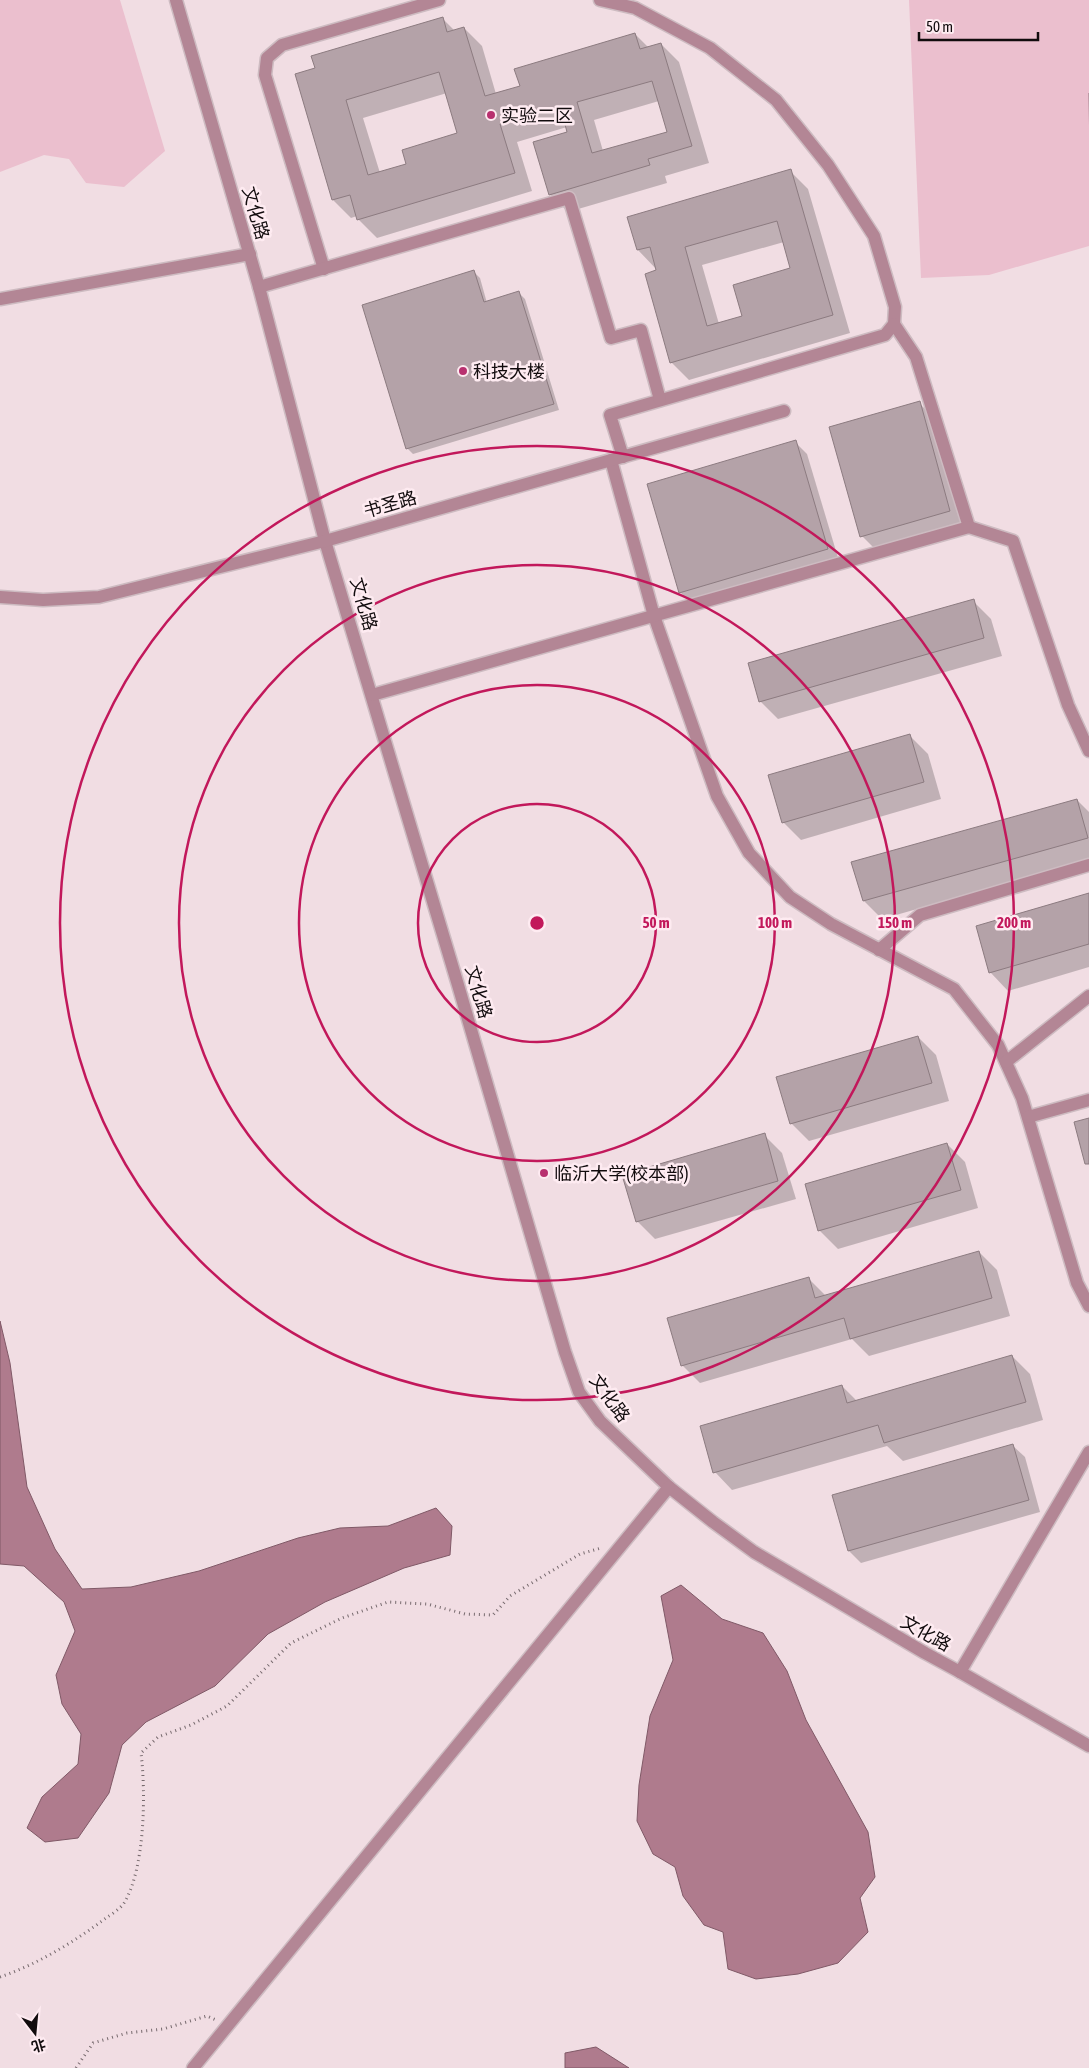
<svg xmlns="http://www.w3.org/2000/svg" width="1089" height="2068" font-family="'Asap Condensed','Noto Sans SC',sans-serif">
<rect width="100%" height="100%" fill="#f1dde3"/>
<g fill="#ebbfce">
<polygon points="0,0 120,0 165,151 124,187 86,183 69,159 44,155 0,172"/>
<polygon points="909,0 1089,0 1089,246 989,275 921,278"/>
</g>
<g fill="#af7b8d" stroke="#805967">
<polygon points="0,1321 10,1363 27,1487 55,1549 82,1589 131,1587 199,1571 298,1538 340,1528 388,1526 436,1508 452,1526 450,1555 404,1568 325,1602 268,1634 215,1686 146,1722 122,1745 109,1793 78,1838 45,1842 27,1828 42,1797 78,1764 81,1734 62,1704 56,1675 75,1631 64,1602 24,1566 0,1564"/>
<polygon points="681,1585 722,1619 763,1633 787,1671 806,1720 868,1832 875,1877 860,1898 868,1932 838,1963 798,1974 756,1979 728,1969 723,1932 704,1925 683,1896 675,1867 653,1854 637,1821 639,1785 650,1716 673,1660 661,1596"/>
<polygon points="596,2047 629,2068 565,2068 565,2053"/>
</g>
<g fill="#0003" fill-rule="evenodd">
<path d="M442,18L455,31L464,28L482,46L496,94L521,87L635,34L649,48L661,44L679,62L709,163L665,176L667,183L568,212L550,194L569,133L567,127L517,142L532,191L377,238L359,220L357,216L351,218L333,200L296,75L316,69ZM447,93L459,134L407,165L380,173L363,118ZM659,101L668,132L603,151L594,120Z"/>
<polygon points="1088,93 1089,93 1089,126"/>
<path d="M790,171L808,189L850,333L689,380L671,362L658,271L638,250L629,218ZM784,242L792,269L743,317L719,324L702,265Z"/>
<polygon points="474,272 480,278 487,303 519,293 525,299 559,410 413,454 407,448"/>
<polygon points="919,403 931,415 962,523 874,548 862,536"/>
<polygon points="795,442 807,454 839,561 692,604 680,592"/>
<polygon points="973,601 991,619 1002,656 778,719 760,701"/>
<polygon points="910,736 928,754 941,799 801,840 783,822"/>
<polygon points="1077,800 1089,812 1089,860 882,919 864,901"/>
<polygon points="1089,895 1089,967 1008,991 991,973 977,927"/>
<polygon points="918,1037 936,1055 949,1101 809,1141 791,1123"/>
<polygon points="764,1135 782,1153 796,1199 655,1239 637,1221"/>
<polygon points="947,1144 965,1162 978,1208 838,1249 820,1231 806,1185"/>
<polygon points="979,1252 997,1270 1010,1316 869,1356 852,1339 700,1383 682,1365 809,1279 826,1296"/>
<polygon points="1012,1356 1030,1374 1043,1420 903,1461 887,1446 732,1490 715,1472 842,1386 857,1401"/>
<polygon points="1012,1445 1025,1457 1040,1512 861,1563 849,1551"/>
</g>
<g fill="#b4a2a8" stroke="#8c7b80" fill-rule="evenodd">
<path d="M443,17L447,32L464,27L485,96L520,86L514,69L635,33L640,49L661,43L692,146L648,159L650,165L549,195L533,142L567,132L560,106L500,124L515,173L357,220L350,195L332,200L295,74L315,68L311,56ZM439,72L457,133L402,150L406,164L368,175L346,100ZM652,81L667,132L592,153L577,102Z"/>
<path d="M791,169L833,315L670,363L645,274L656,270L650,247L637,250L627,217ZM777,221L790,268L733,285L742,316L707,326L685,247Z"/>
<polygon points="474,270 484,302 519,291 554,404 406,449 362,305"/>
<polygon points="920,401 950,511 860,537 829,427"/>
<polygon points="796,440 828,549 679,593 647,484"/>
<polygon points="974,599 984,638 759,702 748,663"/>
<polygon points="910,734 924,782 782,823 768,775"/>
<polygon points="1077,799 1088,838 863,901 851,862"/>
<polygon points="1089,893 1089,944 989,973 976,926"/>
<polygon points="918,1036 932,1083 790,1124 776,1077"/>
<polygon points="1089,1118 1089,1164 1085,1164 1074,1122"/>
<polygon points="765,1133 778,1181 636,1222 622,1175"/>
<polygon points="947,1143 961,1190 818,1231 805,1184"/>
<polygon points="979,1251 992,1298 850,1339 844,1318 681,1366 667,1318 809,1277 815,1298"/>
<polygon points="1012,1355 1026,1402 884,1443 878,1425 713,1473 700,1426 842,1385 847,1403"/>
<polygon points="1013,1444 1029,1500 848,1551 832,1495"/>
</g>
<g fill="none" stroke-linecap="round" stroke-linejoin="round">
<defs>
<g id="minor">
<polyline points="176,0 259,287 325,541 458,985 565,1352 579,1392 600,1421 669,1487 713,1522 754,1552 925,1653 960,1672 1089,1746"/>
<polyline points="600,0 635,8 710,48 776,100 828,165 874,236 895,307 894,324 885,335 610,415 623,457"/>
<polyline points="324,269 265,75 267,58 282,45 439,0"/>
<polyline points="259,287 569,198 611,338 641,330 660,400"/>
<polyline points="0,299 250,254"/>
<polyline points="894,324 916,357 969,527"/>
<polyline points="611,460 654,616 717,796 749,853 790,897 831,924 954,989 998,1045 1022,1098 1077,1283 1089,1306"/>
<polyline points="0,597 43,600 99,597 325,541 784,411"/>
<polyline points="372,695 969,527 1013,541 1068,705 1089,751"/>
<polyline points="879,950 920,915 1089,865"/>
<polyline points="1006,1062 1089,996"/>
<polyline points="1028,1117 1089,1100"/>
<polyline points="960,1672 1089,1452"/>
<polyline points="193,2068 669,1487"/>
</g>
</defs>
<use href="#minor" stroke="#cdbbc1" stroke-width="15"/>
<g stroke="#776a6e" stroke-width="3" stroke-dasharray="1 4" stroke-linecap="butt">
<path d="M0,1977C38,1964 74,1942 106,1918C112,1914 120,1909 124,1903C145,1869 146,1793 141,1753L158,1737L191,1725L227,1706L291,1643L342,1618L388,1602L427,1604L465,1614L493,1615L510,1596L580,1554L601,1548"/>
<polyline points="76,2068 93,2043 127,2033 163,2029 207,2016 216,2020"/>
</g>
<use href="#minor" stroke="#b38695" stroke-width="12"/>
</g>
<g fill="none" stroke="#c2185b" stroke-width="2.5">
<circle cx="537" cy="923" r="119"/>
<circle cx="537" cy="923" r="238"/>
<circle cx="537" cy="923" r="358"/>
<circle cx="537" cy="923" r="477"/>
</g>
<g fill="#b8306f" stroke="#feebf1" stroke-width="2">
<circle cx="491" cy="115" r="5"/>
<circle cx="463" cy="371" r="5"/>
<circle cx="544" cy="1173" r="5"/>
</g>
<g text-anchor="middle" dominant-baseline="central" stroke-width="5" stroke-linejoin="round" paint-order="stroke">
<g font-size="18" fill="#110b0d" stroke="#feebf1" text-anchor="start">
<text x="501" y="115">实验二区</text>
<text x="473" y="371">科技大楼</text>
<text x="554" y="1173">临沂大学(校本部)</text>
</g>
<g font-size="18" fill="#110b0d" stroke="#feebf1">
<text transform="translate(256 213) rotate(74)">文化路</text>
<text transform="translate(390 504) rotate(-16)">书圣路</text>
<text transform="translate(364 604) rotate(74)">文化路</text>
<text transform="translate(479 992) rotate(74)">文化路</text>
<text transform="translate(610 1398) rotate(54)">文化路</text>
<text transform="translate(926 1633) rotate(29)">文化路</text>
</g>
</g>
<circle cx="537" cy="923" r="8" fill="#c2185b" stroke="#feebf1" stroke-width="2.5"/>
<g font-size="15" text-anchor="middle" font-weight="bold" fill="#c2185b" stroke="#feebf1" stroke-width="5" stroke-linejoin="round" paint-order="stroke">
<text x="656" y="928">50 m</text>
<text x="775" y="928">100 m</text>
<text x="895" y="928">150 m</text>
<text x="1014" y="928">200 m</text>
</g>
<g transform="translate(35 2033) rotate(164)" stroke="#feebf1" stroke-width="4" paint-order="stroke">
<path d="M0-4L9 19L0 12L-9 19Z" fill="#110b0d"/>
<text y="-8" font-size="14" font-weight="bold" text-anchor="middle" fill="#110b0d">北</text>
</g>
<path d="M919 32v8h119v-8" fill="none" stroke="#110b0d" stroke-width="2.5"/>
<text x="926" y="32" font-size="15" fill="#110b0d" stroke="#feebf1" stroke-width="4" paint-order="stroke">50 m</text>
</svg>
